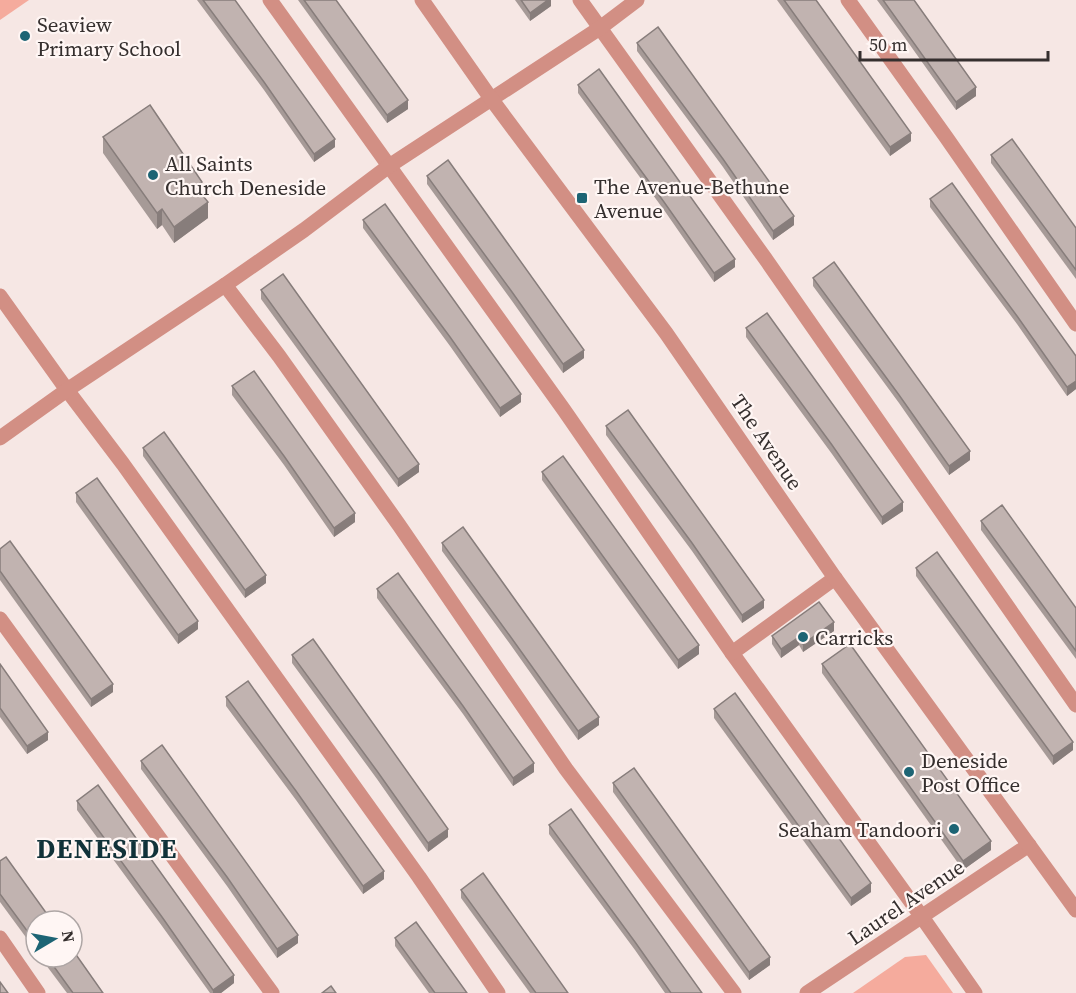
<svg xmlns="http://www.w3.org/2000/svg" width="1076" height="993" font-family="'Source Serif 4',serif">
<rect width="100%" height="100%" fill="#f6e7e4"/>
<g fill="#f5ab9d">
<polygon points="0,0 29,0 0,20"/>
<polygon points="926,955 953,993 853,993 905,957"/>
</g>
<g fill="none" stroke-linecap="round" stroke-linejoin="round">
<g stroke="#d28f84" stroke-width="15">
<polyline points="270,0 564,410 732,653 922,917 975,993"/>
<polyline points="580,0 767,261 1076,705"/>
<polyline points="848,0 946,137 1076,324"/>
<polyline points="225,285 279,356 399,525 566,769 734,993"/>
<polyline points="0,296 67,390 123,464 419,877 498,993"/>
<polyline points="0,438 67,390 225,285 304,230 389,166 600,28 637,0"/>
<polyline points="0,619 272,993"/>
<polyline points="732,653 835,578"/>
<polyline points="0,938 38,993"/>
<polyline points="807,993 1029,845"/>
</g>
<polyline stroke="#d28f84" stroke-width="15" points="422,0 492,100 666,333 835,578 1076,910"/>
</g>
<g fill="#a69a97">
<polygon points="197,0 235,0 335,147 314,162 264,90"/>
<polygon points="298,0 336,0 408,109 387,123"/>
<polygon points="515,0 551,0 551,6 530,21"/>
<polygon points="777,0 816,0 911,141 890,156"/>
<polygon points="877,0 914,0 976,96 956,110 905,38"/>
<polygon points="637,43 794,225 773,240 723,167 637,51"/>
<polygon points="578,85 735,267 714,282 664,210 578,93"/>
<polygon points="103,137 208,218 174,243 162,225 157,229 103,153"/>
<polygon points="991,155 1076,228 1076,279 991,163"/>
<polygon points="427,176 584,358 563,373 512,301 427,184"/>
<polygon points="930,199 1076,356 1076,389 1067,396 1017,324 930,207"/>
<polygon points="363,220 521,402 500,417 450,346 363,228"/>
<polygon points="813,278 970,460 949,475 899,403 813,286"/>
<polygon points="261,290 419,472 398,487 261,299"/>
<polygon points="746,328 903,511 882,525 832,454 746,337"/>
<polygon points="232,386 355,522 334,537 284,465 232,395"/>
<polygon points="606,426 764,608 742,623 692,551 606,435"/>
<polygon points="143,448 266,583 245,598 143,456"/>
<polygon points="542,472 699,654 678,669 542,480"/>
<polygon points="76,493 198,629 178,644 76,502"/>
<polygon points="981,521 1076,608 1076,659 981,530"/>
<polygon points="442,543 599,725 578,740 510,644 442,551"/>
<polygon points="0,549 113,692 91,707 0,580"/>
<polygon points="916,568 1073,750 1053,765 916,576"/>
<polygon points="377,589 534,772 513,786 463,714 377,598"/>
<polygon points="834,631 803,652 799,645 781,658 772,644 772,636"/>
<polygon points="292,655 448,837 428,852 377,779 292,663"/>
<polygon points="0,664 48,740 27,754 0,717"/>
<polygon points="822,664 991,850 963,870 822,673"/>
<polygon points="226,697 384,879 363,894 296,800 226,706"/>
<polygon points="714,709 871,892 851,906 714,718"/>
<polygon points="141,761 298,943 277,958 227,886 141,769"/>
<polygon points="613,783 770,965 749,980 613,792"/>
<polygon points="77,801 234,983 221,993 210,993 162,926 77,810"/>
<polygon points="549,825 702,993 665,993 635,950 549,834"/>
<polygon points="0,861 36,921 36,951 0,902"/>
<polygon points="461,890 568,993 530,993 461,898"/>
<polygon points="395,938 467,993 429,993 395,946"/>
<polygon points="40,957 72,957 103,993 67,993"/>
</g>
<g fill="#877d7b">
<polygon points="548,0 551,0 551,6 530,21 530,13"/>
<polygon points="976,87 976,96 956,110 956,102"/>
<polygon points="408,100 408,109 387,123 387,115"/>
<polygon points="911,133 911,141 890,156 890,147"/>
<polygon points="335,139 335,147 314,162 314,154"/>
<polygon points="202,182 202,197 195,186"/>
<polygon points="208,202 208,218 174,243 174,227"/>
<polygon points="162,209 162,225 157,229 157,213"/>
<polygon points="794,216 794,225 773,240 773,231"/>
<polygon points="735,259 735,267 714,282 714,273"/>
<polygon points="584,350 584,358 563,373 563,364"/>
<polygon points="1076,381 1076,389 1067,396 1067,387"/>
<polygon points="521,394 521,402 500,417 500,408"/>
<polygon points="970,451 970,460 949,475 949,466"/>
<polygon points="419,464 419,472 398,487 398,479"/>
<polygon points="903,502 903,511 882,525 882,517"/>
<polygon points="355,513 355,522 334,537 334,528"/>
<polygon points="266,575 266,583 245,598 245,590"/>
<polygon points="764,600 764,608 742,623 742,615"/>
<polygon points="198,621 198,629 178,644 178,635"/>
<polygon points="834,622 834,631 803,652 803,644"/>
<polygon points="799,637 799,645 781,658 781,649"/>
<polygon points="699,645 699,654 678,669 678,660"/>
<polygon points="113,684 113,692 91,707 91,699"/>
<polygon points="599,717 599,725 578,740 578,731"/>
<polygon points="48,732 48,740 27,754 27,746"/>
<polygon points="1073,742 1073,750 1053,765 1053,756"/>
<polygon points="534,763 534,772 513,786 513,778"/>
<polygon points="448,829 448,837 428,852 428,843"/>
<polygon points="991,841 991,850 963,870 963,861"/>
<polygon points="384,871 384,879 363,894 363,886"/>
<polygon points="871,883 871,892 851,906 851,898"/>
<polygon points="298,935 298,943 277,958 277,949"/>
<polygon points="770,957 770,965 749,980 749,972"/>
<polygon points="234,975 234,983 221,993 213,993 213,990"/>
</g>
<g fill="#c1b3b0" stroke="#877d7b" stroke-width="1.5">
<polygon points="203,0 235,0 335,139 314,154 264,82"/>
<polygon points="304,0 336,0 408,100 387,115"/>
<polygon points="521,0 548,0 530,13"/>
<polygon points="784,0 816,0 911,133 890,147"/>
<polygon points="883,0 914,0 976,87 956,102"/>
<polygon points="658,27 794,216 773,231 723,159 637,43"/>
<polygon points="599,69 735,259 714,273 664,202 578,85"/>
<polygon points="150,105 202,182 195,186 208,202 174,227 162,209 157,213 103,137"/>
<polygon points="1012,139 1076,228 1076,270 991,155"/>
<polygon points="448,160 584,350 563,364 512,292 427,176"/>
<polygon points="952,183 1076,356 1076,381 1067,387 1017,316 930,199"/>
<polygon points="385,204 521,394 500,408 450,337 363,220"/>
<polygon points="834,262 970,451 949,466 899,395 813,278"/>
<polygon points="283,274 419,464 398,479 261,290"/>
<polygon points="767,313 903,502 882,517 832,445 746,328"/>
<polygon points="254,371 355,513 334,528 284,456 232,386"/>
<polygon points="628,410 764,600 742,615 692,543 606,426"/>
<polygon points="164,432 266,575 245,590 143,448"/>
<polygon points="563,456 699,645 678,660 542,472"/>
<polygon points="97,478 198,621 178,635 76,493"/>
<polygon points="1002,505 1076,608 1076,651 981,521"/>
<polygon points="463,527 599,717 578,731 510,636 442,543"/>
<polygon points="10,541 113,684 91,699 0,571 0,549"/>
<polygon points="937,552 1073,742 1053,756 916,568"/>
<polygon points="398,573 534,763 513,778 463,706 377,589"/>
<polygon points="819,602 834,622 803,644 799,637 781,649 772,636"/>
<polygon points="313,639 448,829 428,843 377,771 292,655"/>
<polygon points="850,644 991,841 963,861 822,664"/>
<polygon points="0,664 48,732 27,746 0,708"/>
<polygon points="248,681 384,871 363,886 296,791 226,697"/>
<polygon points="735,693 871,883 851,898 714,709"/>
<polygon points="162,745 298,935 277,949 227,877 141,761"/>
<polygon points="634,768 770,957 749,972 613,783"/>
<polygon points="98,785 234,975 213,990 162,917 77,801"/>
<polygon points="571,809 702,993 671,993 635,942 549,825"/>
<polygon points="6,857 52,921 36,921 36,943 0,894 0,861"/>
<polygon points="483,873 568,993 536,993 461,890"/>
<polygon points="416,922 467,993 435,993 395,938"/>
<polygon points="72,949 103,993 73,993 47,957 72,957"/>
<polygon points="0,982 8,993 0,993"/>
<polygon points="331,986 336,993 322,993"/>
</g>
<g fill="#1d6474" stroke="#fff6f4" stroke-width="2">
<circle cx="25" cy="36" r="6"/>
<circle cx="153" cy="175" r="6"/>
<rect x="576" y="192" width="12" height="12" rx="3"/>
<circle cx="803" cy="637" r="6"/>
<circle cx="909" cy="772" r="6"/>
<circle cx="954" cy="829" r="6"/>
</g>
<g text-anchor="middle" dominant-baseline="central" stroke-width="4.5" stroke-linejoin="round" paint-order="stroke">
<g font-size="21" fill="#352f2e" stroke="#fff6f4" text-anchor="start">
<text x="37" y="24">Seaview<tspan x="37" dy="24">Primary School</tspan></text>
<text x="165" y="163">All Saints<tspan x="165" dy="24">Church Deneside</tspan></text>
<text x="594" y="186">The Avenue-Bethune<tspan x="594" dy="24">Avenue</tspan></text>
<text x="815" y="637">Carricks</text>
<text x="921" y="760">Deneside<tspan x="921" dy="24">Post Office</tspan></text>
<text x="942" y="829" text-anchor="end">Seaham Tandoori</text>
</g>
<g font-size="21" fill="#352f2e" stroke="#fff6f4">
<text transform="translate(767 442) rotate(56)">The Avenue</text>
<text transform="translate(906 902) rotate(-34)">Laurel Avenue</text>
</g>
<g font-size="27" font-weight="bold" letter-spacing="1.5" fill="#113239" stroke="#fff6f4">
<text x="107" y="848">DENESIDE</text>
</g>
</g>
<g transform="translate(54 939) rotate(80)"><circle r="28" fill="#fff6f4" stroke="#aea6a5" stroke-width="1.5"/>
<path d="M0-4.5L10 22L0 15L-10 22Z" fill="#1d6474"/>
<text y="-9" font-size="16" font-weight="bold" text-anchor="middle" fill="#352f2e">N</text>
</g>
<path d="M860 51v9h188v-9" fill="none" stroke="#352f2e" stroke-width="3"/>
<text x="869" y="51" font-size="18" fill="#352f2e" stroke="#fff6f4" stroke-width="4.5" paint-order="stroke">50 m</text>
</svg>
